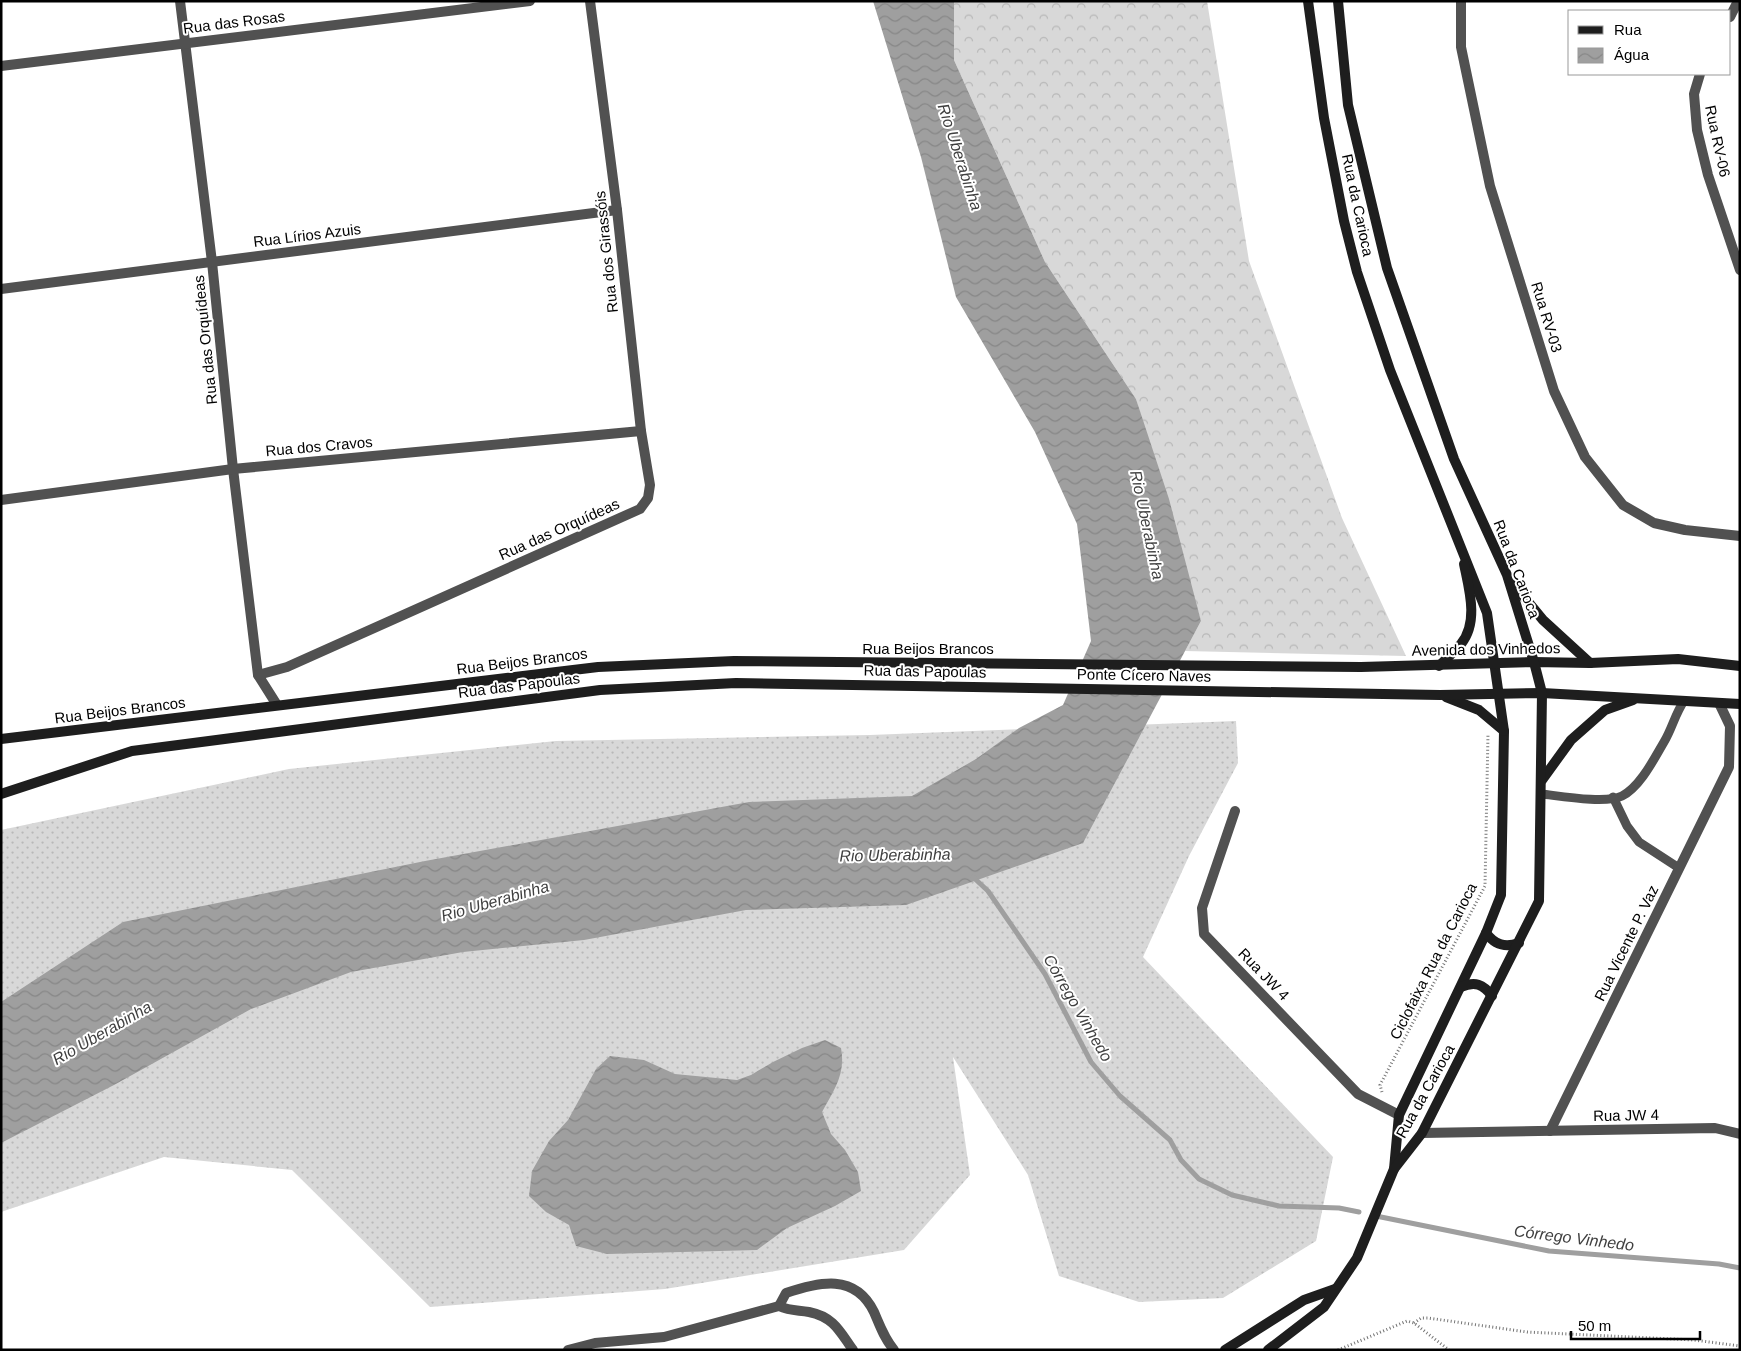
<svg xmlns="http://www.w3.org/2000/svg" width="1741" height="1351" font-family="Helvetica,sans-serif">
<defs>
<pattern id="grass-dots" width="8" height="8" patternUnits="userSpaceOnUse" patternTransform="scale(1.25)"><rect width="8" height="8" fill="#d8d8d8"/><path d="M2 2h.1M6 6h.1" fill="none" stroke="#b8b8b8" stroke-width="1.8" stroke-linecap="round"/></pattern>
<pattern id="forest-crowns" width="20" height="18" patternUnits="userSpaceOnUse" patternTransform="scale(1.25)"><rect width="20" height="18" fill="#d8d8d8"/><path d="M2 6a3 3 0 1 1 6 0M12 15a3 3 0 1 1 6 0" fill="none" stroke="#b8b8b8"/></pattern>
<pattern id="water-waves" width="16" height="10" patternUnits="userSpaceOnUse" patternTransform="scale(1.25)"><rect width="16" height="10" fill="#9f9f9f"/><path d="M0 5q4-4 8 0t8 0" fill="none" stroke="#878787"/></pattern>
</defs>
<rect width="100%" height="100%" fill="#fff"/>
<polygon fill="url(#grass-dots)" points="1236,721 1238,763 1189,856 1143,957 1333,1157 1316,1241 1223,1298 1139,1302 1059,1276 1028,1175 953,1057 970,1175 904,1250 665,1289 430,1307 292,1170 164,1157 1,1212 1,830 289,769 556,741 870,735"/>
<polygon fill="url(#forest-crowns)" points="954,1 1207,1 1249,261 1342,518 1406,656 1185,651 1201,621 1136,399 1045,262 954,60"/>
<g fill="url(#water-waves)">
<polygon points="873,1 954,1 954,60 1045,262 1136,399 1169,499 1201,621 1083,843 906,905 746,910 584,940 463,952 351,972 251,1009 114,1085 1,1143 1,1002 123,922 425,861 749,802 912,796 976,759 1019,728 1063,705 1091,641 1077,524 1035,432 956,297 921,157"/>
<path d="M825,1040L841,1048C846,1074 834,1090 822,1112L831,1134L845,1150L858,1172L861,1191L835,1206L787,1228L757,1250L607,1254L576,1246L569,1225L546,1212L529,1196L532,1171L549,1141L568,1120L596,1069L610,1056L644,1060L675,1074L737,1080L751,1075L773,1062L802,1048Z"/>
</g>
<polygon fill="#fff" points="1080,661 1182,662 1164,694 1067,692"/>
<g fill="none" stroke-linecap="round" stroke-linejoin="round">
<g stroke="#9f9f9f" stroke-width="5">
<polyline points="973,877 988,891 1045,974 1091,1062 1120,1096 1170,1140 1181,1160 1199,1179 1232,1195 1279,1206 1339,1208 1359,1212"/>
<polyline points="1376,1216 1549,1251 1719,1264 1740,1268"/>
</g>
<g stroke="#737373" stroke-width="3" stroke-dasharray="1 2.5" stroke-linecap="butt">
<polyline points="1382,1092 1380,1085 1485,886 1488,734"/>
<polyline points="1414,1323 1421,1318 1428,1318 1527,1332 1694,1340 1740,1346"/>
<polyline points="1338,1350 1407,1321 1414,1323 1449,1350"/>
</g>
<g stroke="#515151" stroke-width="9">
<path d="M1542,794C1560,796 1606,804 1622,796C1640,787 1654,759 1664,742C1672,729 1675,714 1684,701"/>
<polyline points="1613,797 1627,826 1639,842 1679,868"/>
</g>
<g stroke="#515151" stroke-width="10">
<polyline points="180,1 212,262 233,469 258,675 277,705"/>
<polyline points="1461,1 1461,47 1490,186 1554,391 1585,457 1623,505 1654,523 1685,530 1740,536"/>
<polyline points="1730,17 1738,1"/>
<polyline points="1,66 530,1"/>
<polyline points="1700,74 1694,94 1697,130 1708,175 1740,270"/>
<polyline points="1,289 617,210"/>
<polyline points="1,500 233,469 641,431"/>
<polyline points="258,675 287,667 640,509 648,498 650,485 641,431 617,210 590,1"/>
<polyline points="1235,811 1202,908 1204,934 1358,1094 1399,1115"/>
<polyline points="1550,1131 1729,767 1730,726 1719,703"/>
<polyline points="1422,1133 1715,1128 1740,1134"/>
<path d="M779,1306L786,1293C819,1282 855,1273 874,1312C880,1326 884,1338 894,1350"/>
<path d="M568,1350L595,1343L664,1337L779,1306C790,1311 797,1310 809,1312C834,1317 840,1332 853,1350"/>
</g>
<g stroke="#1e1e1e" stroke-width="10">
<polyline points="1308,1 1324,118 1344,221 1357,272 1390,370 1487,613 1504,731 1501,895 1486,933 1399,1115 1394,1169"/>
<polyline points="1511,581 1543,620 1590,663"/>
<path d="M1439,666C1446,659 1454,652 1461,644C1479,622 1469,589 1464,564"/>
<polyline points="1446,697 1479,710 1504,731"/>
<polyline points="1,739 598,667 734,661 1361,667 1534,662 1590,663 1678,659 1740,666"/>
<polyline points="1542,780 1571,740 1605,710 1633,700"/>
<polyline points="1,794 132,751 600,690 736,683 1440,695 1542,693 1740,704"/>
<path d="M1486,933C1495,945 1505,948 1519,943"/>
<path d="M1461,987C1475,981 1483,984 1492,996"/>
<polyline points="1225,1350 1304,1300 1335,1289"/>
<polyline points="1268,1350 1324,1307 1357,1258 1394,1169 1422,1133 1539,901 1542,693 1534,662 1507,575 1454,459 1387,268 1348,105 1338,1"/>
</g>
</g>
<g text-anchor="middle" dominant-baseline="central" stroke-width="4" stroke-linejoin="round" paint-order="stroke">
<g font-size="15" fill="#000" stroke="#fff">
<text transform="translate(234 22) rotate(-7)">Rua das Rosas</text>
<text transform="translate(1718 141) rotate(78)">Rua RV-06</text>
<text transform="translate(1358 205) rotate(78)">Rua da Carioca</text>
<text transform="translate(307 235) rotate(-7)">Rua Lírios Azuis</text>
<text transform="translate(606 252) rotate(-96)">Rua dos Girassóis</text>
<text transform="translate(1547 317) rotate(73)">Rua RV-03</text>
<text transform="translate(205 340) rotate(-96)">Rua das Orquídeas</text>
<text transform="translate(319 446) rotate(-5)">Rua dos Cravos</text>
<text transform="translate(559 529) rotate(-24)">Rua das Orquídeas</text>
<text transform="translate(1517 569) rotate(69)">Rua da Carioca</text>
<text x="928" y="648">Rua Beijos Brancos</text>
<text transform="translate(1486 649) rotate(-1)">Avenida dos Vinhedos</text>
<text transform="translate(522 661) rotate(-7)">Rua Beijos Brancos</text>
<text transform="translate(925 671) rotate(1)">Rua das Papoulas</text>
<text transform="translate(1144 675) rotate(1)">Ponte Cícero Naves</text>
<text transform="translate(519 685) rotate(-7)">Rua das Papoulas</text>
<text transform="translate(120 710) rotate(-7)">Rua Beijos Brancos</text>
<text transform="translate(1626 943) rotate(-64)">Rua Vicente P. Vaz</text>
<text transform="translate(1433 961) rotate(-63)">Ciclofaixa Rua da Carioca</text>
<text transform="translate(1264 974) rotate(46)">Rua JW 4</text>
<text transform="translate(1425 1091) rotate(-61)">Rua da Carioca</text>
<text transform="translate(1626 1115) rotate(-1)">Rua JW 4</text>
</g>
<g font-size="16" font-style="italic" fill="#404040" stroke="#fff">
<text transform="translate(960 157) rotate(72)">Rio Uberabinha</text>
<text transform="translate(1147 525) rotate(78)">Rio Uberabinha</text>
<text transform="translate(895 855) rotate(-1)">Rio Uberabinha</text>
<text transform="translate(495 901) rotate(-16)">Rio Uberabinha</text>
<text transform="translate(1078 1008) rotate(60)">Córrego Vinhedo</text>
<text transform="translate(102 1033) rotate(-30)">Rio Uberabinha</text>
<text transform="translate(1574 1238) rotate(7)">Córrego Vinhedo</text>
</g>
</g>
<rect width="1741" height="1351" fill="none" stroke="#000000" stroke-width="5"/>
<rect x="1568" y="10" width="162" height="65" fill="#ffffff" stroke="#999999"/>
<rect x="1578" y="26" width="25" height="8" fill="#1e1e1e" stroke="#999999"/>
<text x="1614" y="35" font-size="15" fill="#000000">Rua</text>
<rect x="1578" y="48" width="25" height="15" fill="url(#water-waves)" stroke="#999999"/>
<text x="1614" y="60" font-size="15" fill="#000000">Água</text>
<path d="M1571 1331v8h129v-8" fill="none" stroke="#000000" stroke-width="2.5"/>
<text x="1578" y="1331" font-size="15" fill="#000000" stroke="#ffffff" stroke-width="4" paint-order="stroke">50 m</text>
</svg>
